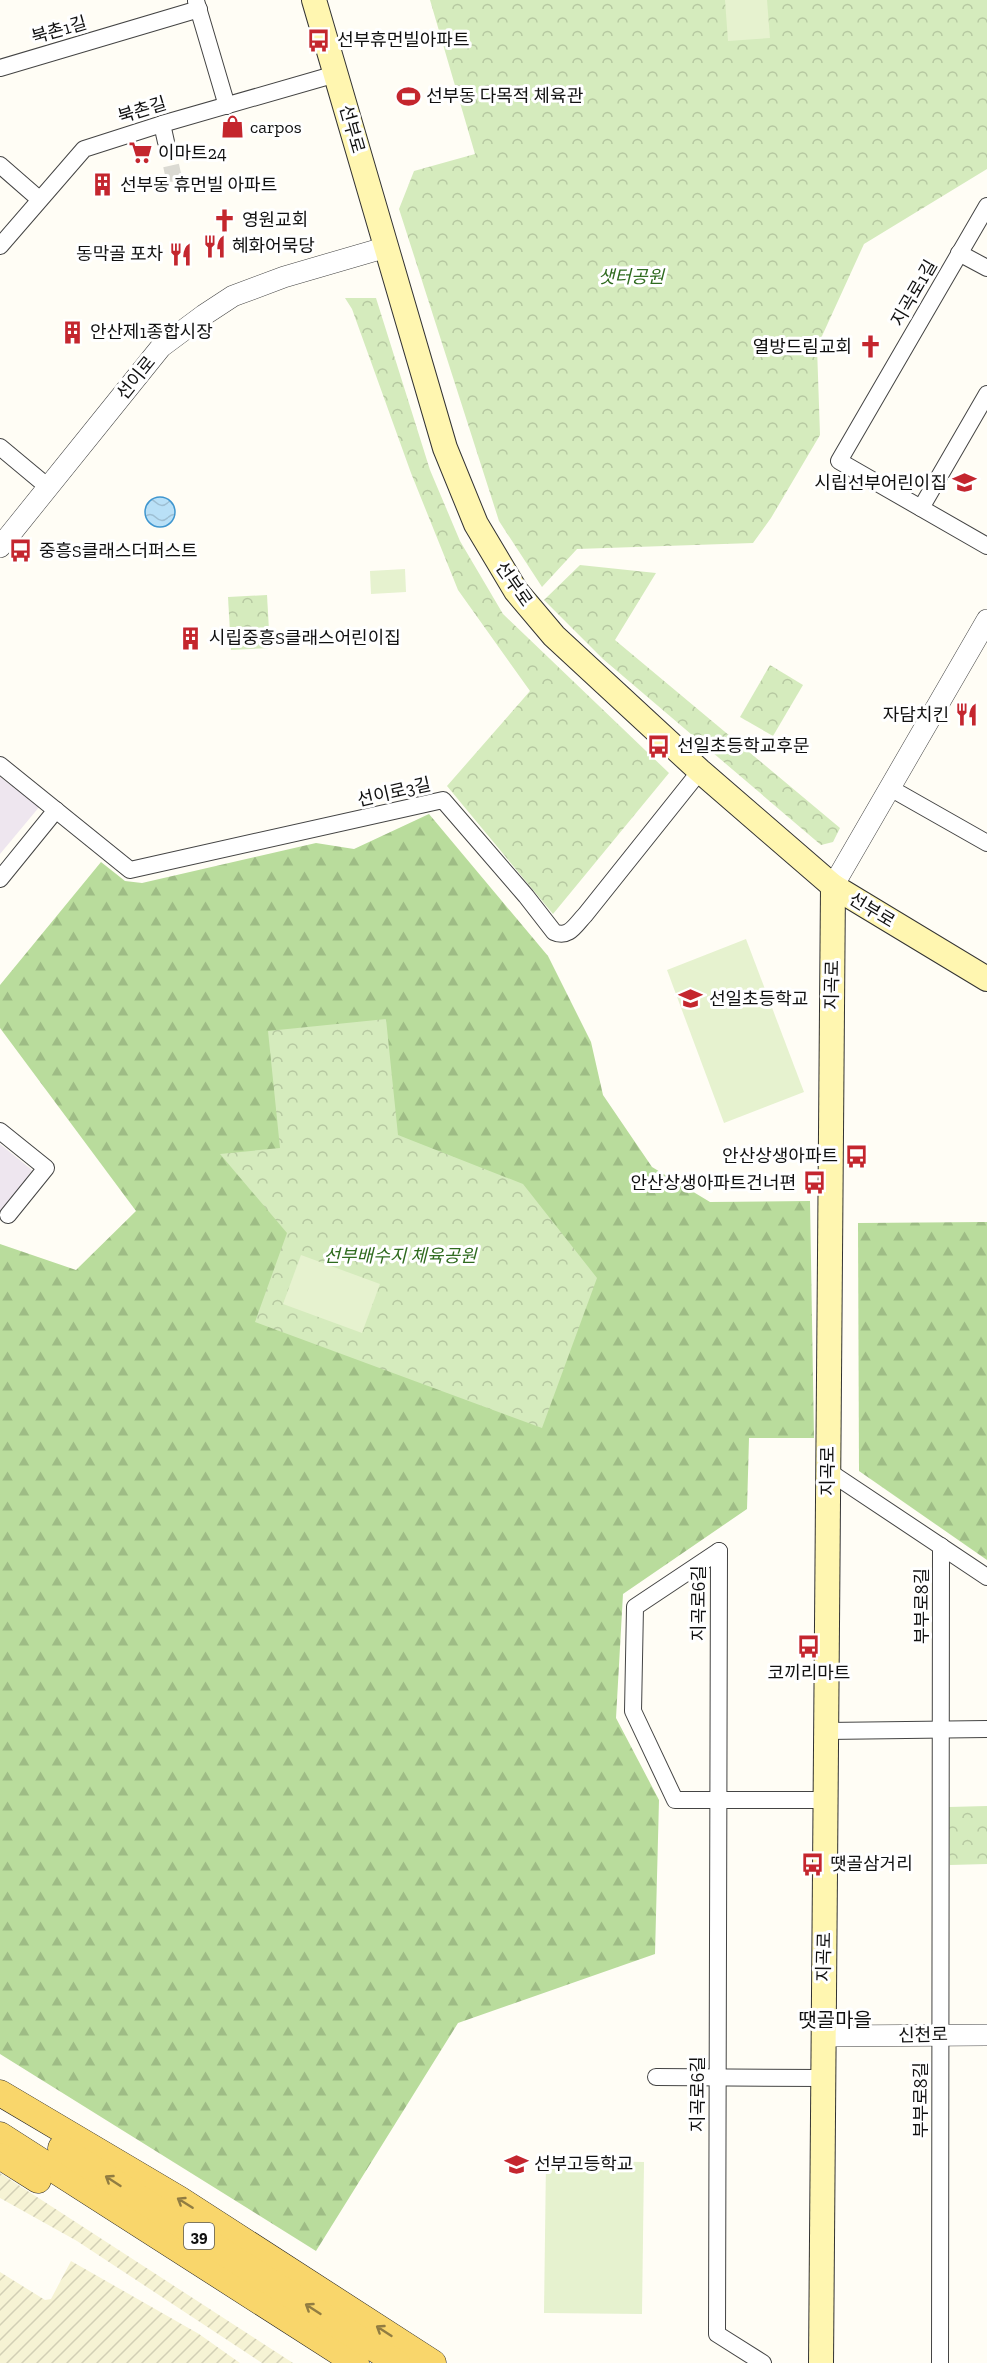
<svg xmlns="http://www.w3.org/2000/svg" width="987" height="2363" font-family="'Zilla Slab','Noto Sans KR',serif">
<defs>
<pattern id="farmland-furrows" width="10" height="10" patternUnits="userSpaceOnUse" patternTransform="scale(1.5)"><rect width="10" height="10" fill="#f6f3d4"/><path d="M-1 1l2-2M0 10L10 0M9 11l2-2" fill="none" stroke="#d2cfb5"/></pattern>
<pattern id="forest-firs" width="22" height="20" patternUnits="userSpaceOnUse" patternTransform="scale(1.5)"><rect width="22" height="20" fill="#b9dc9c"/><path d="M5 1l3.5 6h-7zM16 11l3.5 6h-7z" fill="#9ebc85"/></pattern>
<pattern id="park-crowns" width="20" height="18" patternUnits="userSpaceOnUse" patternTransform="scale(1.5)"><rect width="20" height="18" fill="#d5ebbd"/><path d="M2 6a3 3 0 1 1 6 0M12 15a3 3 0 1 1 6 0" fill="none" stroke="#b6c8a1"/></pattern>
<pattern id="water-waves" width="16" height="10" patternUnits="userSpaceOnUse" patternTransform="scale(1.5)"><rect width="16" height="10" fill="#b9e0f7"/><path d="M0 5q4-4 8 0t8 0" fill="none" stroke="#9ebfd3"/></pattern>
</defs>
<rect width="100%" height="100%" fill="#fffdf5"/>
<g fill="#eee6ef">
<polygon points="0,777 40,806 0,854"/>
<polygon points="0,1144 32,1170 4,1213 0,1212"/>
</g>
<g fill="url(#farmland-furrows)">
<polygon points="0,2173 293,2363 262,2363 77,2241 0,2198"/>
<polygon points="71,2261 199,2334 240,2363 0,2363 0,2272 45,2300 51,2299"/>
</g>
<g fill="url(#forest-firs)">
<polygon points="429,814 548,956 591,1042 603,1095 652,1167 710,1202 810,1201 814,1438 749,1438 747,1509 623,1594 616,1718 659,1800 655,1954 458,2023 316,2251 0,2054 0,1244 76,1270 136,1211 0,1028 0,985 101,862 125,881 142,883 316,843 354,849"/>
<polygon points="987,1222 987,1560 859,1471 858,1223"/>
</g>
<g fill="url(#park-crowns)">
<polygon points="430,0 987,0 987,169 864,244 817,347 820,435 771,518 753,543 577,549 542,587 499,521 399,209 414,171 475,154"/>
<polygon points="345,298 376,298 430,470 460,541 503,614 669,773 553,914 447,786 530,691 458,590 411,473 352,309"/>
<polygon points="580,565 656,573 615,640 840,828 833,842 821,845 603,659 544,600"/>
<polygon points="267,595 270,648 231,650 228,597"/>
<polygon points="770,665 803,685 773,736 740,717"/>
<polygon points="386,1019 398,1135 523,1184 597,1278 542,1428 255,1322 287,1233 220,1154 280,1148 268,1031"/>
<polygon points="987,1806 987,1864 950,1865 949,1807"/>
</g>
<g fill="#e6f2cf">
<polygon points="725,0 767,0 770,38 728,41"/>
<polygon points="405,569 406,592 371,594 370,571"/>
<polygon points="746,939 804,1092 724,1123 667,970"/>
<polygon points="301,1255 380,1284 362,1333 283,1304"/>
<polygon points="546,2160 644,2162 642,2314 544,2313"/>
</g>
<circle fill="url(#water-waves)" stroke="#3f96cf" stroke-width="1.5" cx="160" cy="512" r="15"/>
<g fill="none" stroke-linecap="round" stroke-linejoin="round">
<polyline stroke="#dbdad3" stroke-width="16" stroke-dasharray="16 8" stroke-linecap="butt" points="166,142 176,188"/>
<defs>
<g id="minor">
<polyline points="196,1 227,106"/>
<polyline points="0,68 199,9"/>
<polyline points="162,124 166,142"/>
<polyline points="0,165 39,199"/>
<polyline points="987,206 839,461 987,546"/>
<polyline points="0,246 84,149 162,124 336,74"/>
<polyline points="959,253 987,268"/>
<polyline points="0,447 48,487"/>
<polyline points="921,508 987,394"/>
<path d="M0,765L130,870L443,800L526,896L554,932C569,939 576,924 585,915L700,771"/>
<polyline points="890,788 987,843"/>
<polyline points="0,879 56,810"/>
<polyline points="0,1131 46,1168 8,1215"/>
<polyline points="828,1471 987,1577"/>
<polyline points="719,1551 717,2334 763,2363"/>
<polyline points="719,1551 635,1607 633,1711 675,1800 826,1800"/>
<polyline points="826,1731 987,1729"/>
<polyline points="656,2077 823,2078"/>
<polyline points="940,2363 941,1546"/>
</g>
<g id="tertiary">
<polyline points="0,547 161,347 204,315 233,296 284,277 387,247"/>
<polyline points="833,886 987,620"/>
<polyline points="823,2036 987,2035"/>
</g>
<g id="secondary">
<polyline points="314,0 445,448 476,524 516,591 554,636 700,771 833,886 987,979"/>
<polyline points="821,2363 833,886"/>
</g>
<g id="primary">
<polyline points="0,2093 179,2199 433,2363"/>
<polyline points="0,2135 356,2363"/>
<polyline points="61,2148 397,2363"/>
<polyline points="0,2156 38,2180"/>
</g>
</defs>
<use href="#minor" stroke="#444" stroke-width="18"/>
<use href="#tertiary" stroke="#444" stroke-width="22"/>
<use href="#secondary" stroke="#333" stroke-width="26"/>
<use href="#primary" stroke="#222" stroke-width="27"/>
<use href="#minor" stroke="#fff" stroke-width="16"/>
<use href="#tertiary" stroke="#fff" stroke-width="21"/>
<use href="#secondary" stroke="#fff6b0" stroke-width="24"/>
<use href="#primary" stroke="#f9d66b" stroke-width="26"/>
</g>
<defs><path id="oneway-shaft" d="M-6 0H5M1.5-3L5.5 0L1.5 3" fill="none" stroke-width="1.6" stroke-linecap="round" stroke-linejoin="round" transform="scale(1.5)"/></defs>
<g stroke="#917d42">
<use href="#oneway-shaft" transform="translate(113 2181) rotate(-147)"/>
<use href="#oneway-shaft" transform="translate(185 2203) rotate(-148)"/>
<use href="#oneway-shaft" transform="translate(313 2309) rotate(-147)"/>
<use href="#oneway-shaft" transform="translate(384 2331) rotate(-147)"/>
</g>
<defs>
<symbol id="bus-bare" viewBox="-9 -9 18 18"><path d="M-5-6H5V4H4V6H2V4H-2V6H-4V4H-5ZM-3.5-4V0h7V-4ZM-3.5 1.2v1.5H-2V1.2ZM2 1.2v1.5H3.5V1.2Z" fill="#c4262e" stroke="#fff" stroke-width="2.5" paint-order="stroke"/></symbol>
<symbol id="stadium-bare" viewBox="-9 -9 18 18"><path d="M0-5a6.5 5 0 1 0 0 10a6.5 5 0 1 0 0-10ZM-3.5-1.8h7v3.6h-7Z" fill="#c4262e" stroke="#fff" stroke-width="2.5" paint-order="stroke"/></symbol>
<symbol id="shop-bare" viewBox="-9 -9 18 18"><path d="M-5-2.5h2.3a2.7 3.5 0 0 1 5.4 0H5L5.5 6h-11ZM-1.5-2.5h3a1.5 2.3 0 0 0-3 0Z" fill="#c4262e" stroke="#fff" stroke-width="2.5" paint-order="stroke"/></symbol>
<symbol id="supermarket-bare" viewBox="-9 -9 18 18"><path d="M-6-5.5h2.5l.6 2H6L4.5 2H-2.5L-4.4-4H-6ZM-1.5 3.2a1.3 1.3 0 1 0 .1 0ZM3 3.2a1.3 1.3 0 1 0 .1 0Z" fill="#c4262e" stroke="#fff" stroke-width="2.5" paint-order="stroke"/></symbol>
<symbol id="building-bare" viewBox="-9 -9 18 18"><path d="M-4-6H4V6H1V3H-1V6H-4ZM-2.5-4.3h1.7v1.8h-1.7ZM.8-4.3h1.7v1.8H.8ZM-2.5-1h1.7V.8h-1.7ZM.8-1h1.7V.8H.8Z" fill="#c4262e" stroke="#fff" stroke-width="2.5" paint-order="stroke"/></symbol>
<symbol id="church-bare" viewBox="-9 -9 18 18"><path d="M-1.2-6h2.4v3.5h3.3v2.4h-3.3V6h-2.4V-.1h-3.3v-2.4h3.3Z" fill="#c4262e" stroke="#fff" stroke-width="2.5" paint-order="stroke"/></symbol>
<symbol id="restaurant-bare" viewBox="-9 -9 18 18"><path d="M-5-6h1v4h1v-4h1v4h1v-4h1v5L-1.5 .5V6h-2V.5L-5-1ZM5-6V6H3V1.5H1.5Q1.5-4 5-6Z" fill="#c4262e" stroke="#fff" stroke-width="2.5" paint-order="stroke"/></symbol>
<symbol id="school-bare" viewBox="-9 -9 18 18"><path d="M0-5L7-2L0 1L-7-2ZM-4 1L0 2.5L4 1V4Q0 6-4 4Z" fill="#c4262e" stroke="#fff" stroke-width="2.5" paint-order="stroke"/></symbol>
</defs>
<g fill-rule="evenodd">
<use href="#bus-bare" x="302" y="24" width="33" height="33"/>
<use href="#stadium-bare" x="392" y="80" width="33" height="33"/>
<use href="#shop-bare" x="216" y="110" width="33" height="33"/>
<use href="#supermarket-bare" x="124" y="136" width="33" height="33"/>
<use href="#building-bare" x="86" y="168" width="33" height="33"/>
<use href="#church-bare" x="208" y="204" width="33" height="33"/>
<use href="#restaurant-bare" x="198" y="230" width="33" height="33"/>
<use href="#restaurant-bare" x="164" y="238" width="33" height="33"/>
<use href="#building-bare" x="56" y="316" width="33" height="33"/>
<use href="#church-bare" x="854" y="330" width="33" height="33"/>
<use href="#school-bare" x="948" y="466" width="33" height="33"/>
<use href="#bus-bare" x="4" y="534" width="33" height="33"/>
<use href="#building-bare" x="174" y="622" width="33" height="33"/>
<use href="#restaurant-bare" x="950" y="698" width="33" height="33"/>
<use href="#bus-bare" x="642" y="730" width="33" height="33"/>
<use href="#school-bare" x="674" y="982" width="33" height="33"/>
<use href="#bus-bare" x="840" y="1140" width="33" height="33"/>
<use href="#bus-bare" x="798" y="1166" width="33" height="33"/>
<use href="#bus-bare" x="792" y="1630" width="33" height="33"/>
<use href="#bus-bare" x="796" y="1848" width="33" height="33"/>
<use href="#school-bare" x="500" y="2148" width="33" height="33"/>
</g>
<g text-anchor="middle" dominant-baseline="central" stroke-width="6" stroke-linejoin="round" paint-order="stroke">
<rect fill="#fff" stroke="#585858" stroke-width="1.5" x="184" y="2223" width="30" height="26" rx="4.5"/>
<g font-size="16" font-weight="bold" fill="#111">
<text x="199" y="2236">39</text>
</g>
<g font-size="18" fill="#111" stroke="#fff">
<text transform="translate(59 30) rotate(-16)">북촌1길</text>
<text transform="translate(142 110) rotate(-17)">북촌길</text>
<text transform="translate(352 129) rotate(74)">선부로</text>
<text transform="translate(914 293) rotate(-60)">지곡로1길</text>
<text transform="translate(136 378) rotate(-51)">선이로</text>
<text transform="translate(514 584) rotate(55)">선부로</text>
<text transform="translate(394 792) rotate(-13)">선이로3길</text>
<text transform="translate(872 910) rotate(31)">선부로</text>
<text transform="translate(832 985) rotate(-89)">지곡로</text>
<text transform="translate(828 1471) rotate(-90)">지곡로</text>
<text transform="translate(699 1603) rotate(-90)">지곡로6길</text>
<text transform="translate(922 1606) rotate(-90)">부부로8길</text>
<text transform="translate(824 1957) rotate(-89)">지곡로</text>
<text transform="translate(923 2035) rotate(-1)">신천로</text>
<text transform="translate(698 2094) rotate(-90)">지곡로6길</text>
<text transform="translate(921 2100) rotate(-90)">부부로8길</text>
</g>
<g font-size="18" fill="#111" stroke="#fff" text-anchor="start">
<text x="337" y="40">선부휴먼빌아파트</text>
<text x="426" y="96">선부동 다목적 체육관</text>
<text x="250" y="127">carpos</text>
<text x="158" y="153">이마트24</text>
<text x="120" y="185">선부동 휴먼빌 아파트</text>
<text x="242" y="220">영원교회</text>
<text x="232" y="246">혜화어묵당</text>
<text x="163" y="254" text-anchor="end">동막골 포차</text>
<text x="90" y="332">안산제1종합시장</text>
<text x="852" y="347" text-anchor="end">열방드림교회</text>
<text x="947" y="483" text-anchor="end">시립선부어린이집</text>
<text x="39" y="551">중흥S클래스더퍼스트</text>
<text x="209" y="638">시립중흥S클래스어린이집</text>
<text x="949" y="715" text-anchor="end">자담치킨</text>
<text x="677" y="746">선일초등학교후문</text>
<text x="709" y="999">선일초등학교</text>
<text x="838" y="1156" text-anchor="end">안산상생아파트</text>
<text x="796" y="1183" text-anchor="end">안산상생아파트건너편</text>
<text x="809" y="1673" text-anchor="middle">코끼리마트</text>
<text x="830" y="1864">땟골삼거리</text>
<text x="534" y="2164">선부고등학교</text>
</g>
<g font-size="18" font-style="italic" fill="#2f6b1f" stroke="#fff">
<text x="631" y="277">샛터공원</text>
<text x="400" y="1256">선부배수지 체육공원</text>
</g>
<g font-size="20" fill="#111" stroke="#fff">
<text x="835" y="2020">땟골마을</text>
</g>
</g>
</svg>
